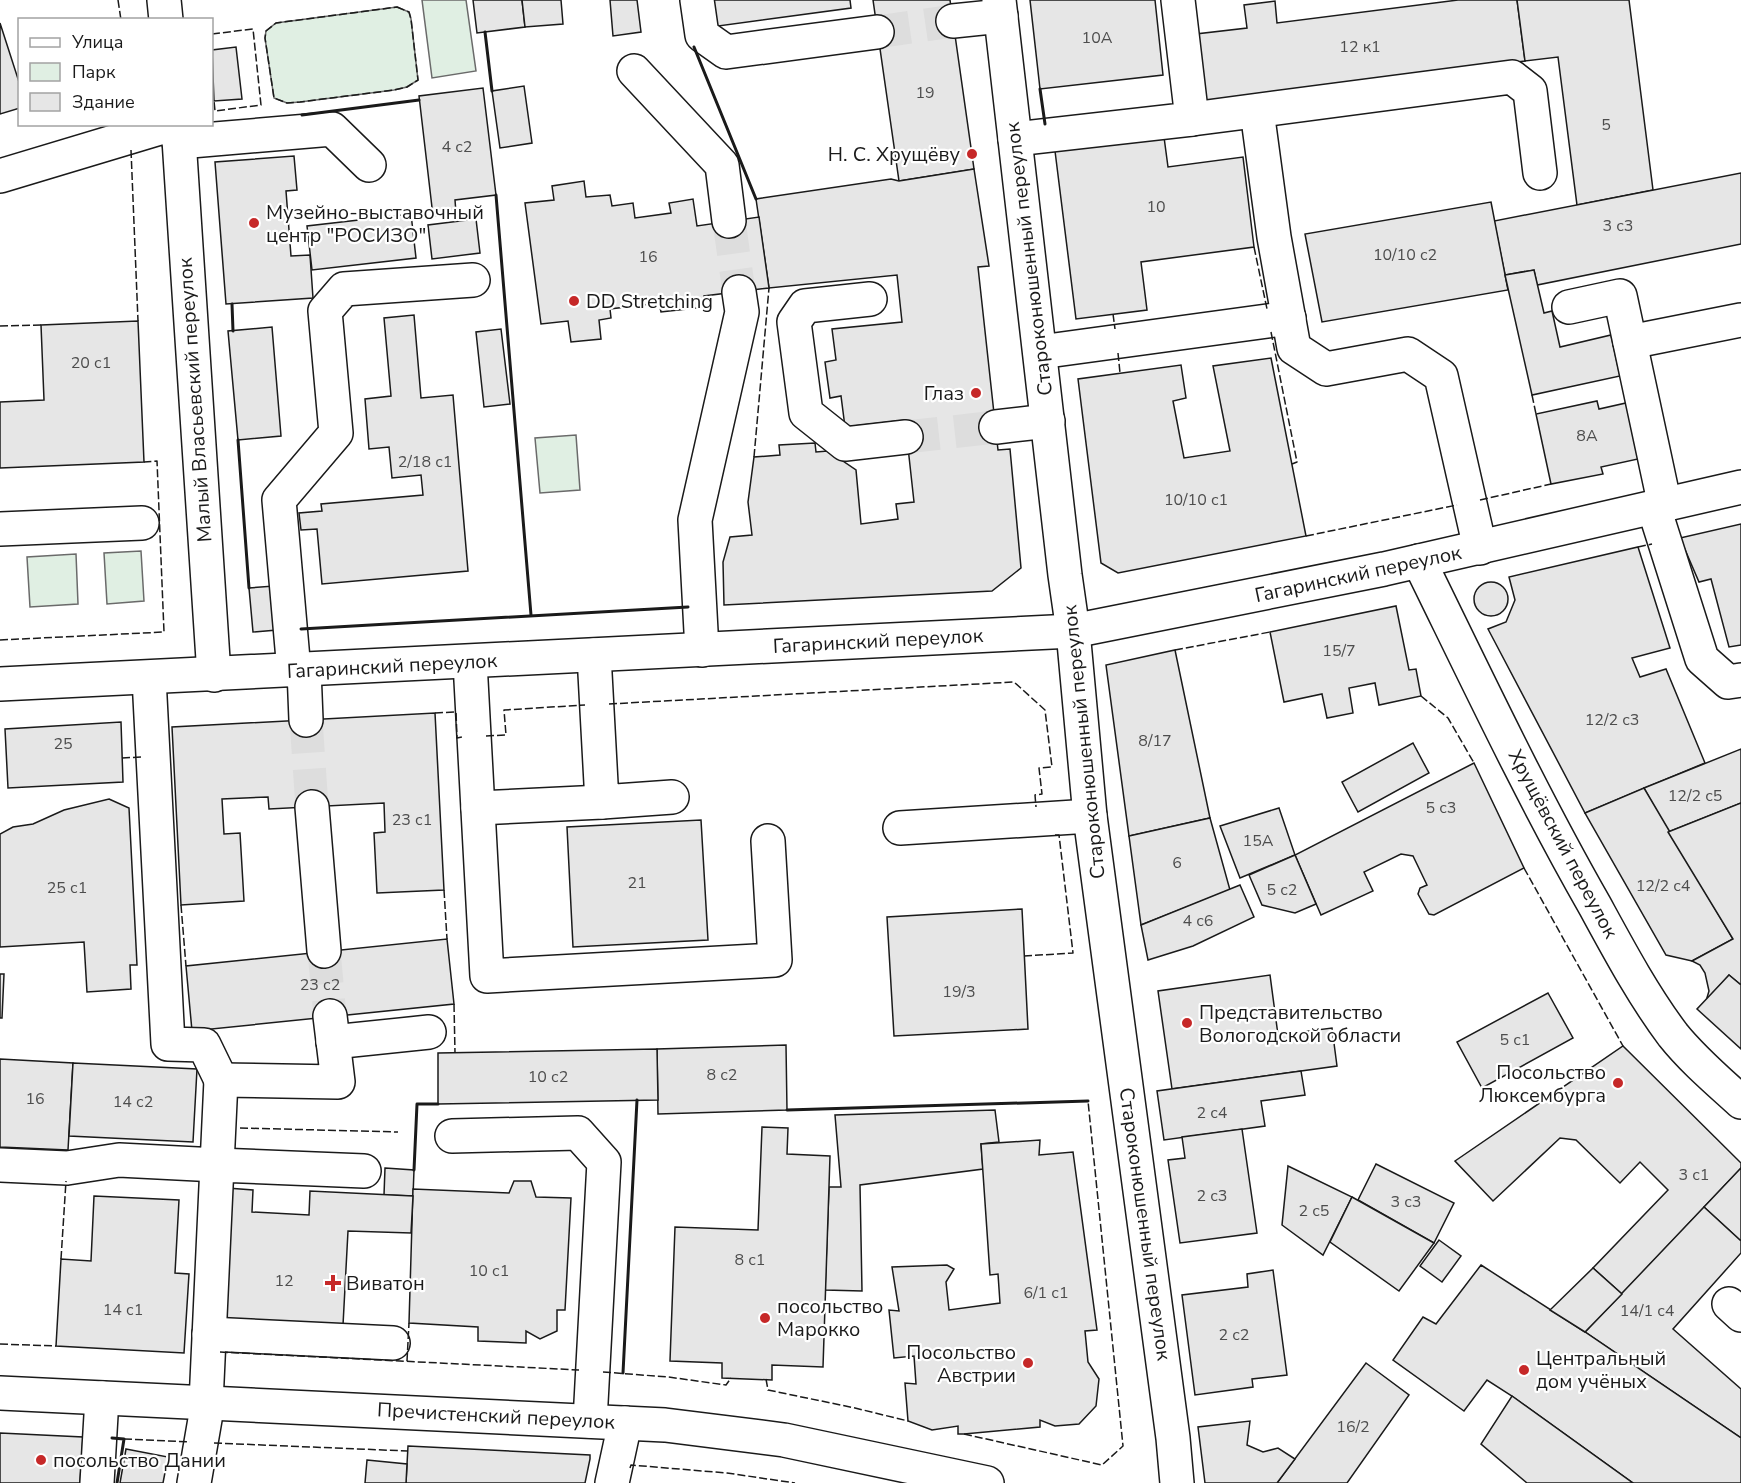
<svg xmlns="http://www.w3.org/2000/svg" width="1741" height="1483" font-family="'Nunito Sans',sans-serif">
<rect width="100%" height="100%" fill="#fff"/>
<g fill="#e0efe3" stroke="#6a6a6a" stroke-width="1.5">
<polygon points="422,0 466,0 476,71 432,78"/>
<polygon points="397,7 409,12 411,19 418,80 407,87 394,90 300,102 287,103 274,98 265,38 266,31 276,23"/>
<polygon points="576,435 580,490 540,493 535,438"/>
<polygon points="141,551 144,601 107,604 104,553"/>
<polygon points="76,554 78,604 30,607 27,557"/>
</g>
<g fill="#e6e6e6" stroke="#1a1a1a" stroke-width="1.5">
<polygon points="473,0 522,0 525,27 477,33"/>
<polygon points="522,0 561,0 563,24 525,27"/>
<polygon points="610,0 637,0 641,32 613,36"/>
<polygon points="707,0 850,0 851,8 711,27"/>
<polygon points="873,0 950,0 974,169 899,181"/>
<polygon points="1030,0 1155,0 1163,75 1040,89"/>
<polygon points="1458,0 1517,0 1525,61 1205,102 1196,34 1247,28 1244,5 1275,1 1277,23"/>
<polygon points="1517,0 1629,0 1653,190 1577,205 1558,57 1525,61"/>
<polygon points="0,23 20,85 20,108 0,114"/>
<polygon points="236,47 242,99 214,101 212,50"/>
<polygon points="524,86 532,143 500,148 492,91"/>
<polygon points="483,88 496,195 455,200 456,213 433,216 419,96"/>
<polygon points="1164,137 1168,167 1243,157 1254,247 1141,262 1147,310 1076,319 1055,151"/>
<polygon points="294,156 297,190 286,191 291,256 310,255 313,298 226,304 215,162"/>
<polygon points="974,169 989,266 978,267 998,450 1010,449 1021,568 992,591 724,605 723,562 730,537 752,535 748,502 754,457 780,455 779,445 815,443 816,452 828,451 856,470 861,524 898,519 896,504 914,502 905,420 845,427 841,396 830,398 825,362 836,360 832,329 902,322 897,275 769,288 756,199 891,179 899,181"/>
<polygon points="1741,173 1741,244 1537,285 1534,270 1505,275 1494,221"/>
<polygon points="584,181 586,197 610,195 612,206 633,203 635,218 671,213 669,203 693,199 697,226 759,217 769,288 704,296 705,307 661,312 659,303 610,309 611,318 599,320 601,339 571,342 568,321 541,324 525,203 554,200 552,186"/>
<polygon points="1491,202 1508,290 1322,322 1305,234"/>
<polygon points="411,214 416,258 312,270 307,226"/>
<polygon points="476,219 480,253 432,259 428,225"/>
<polygon points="1534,270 1544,313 1552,311 1560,347 1611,335 1620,376 1532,395 1505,275"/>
<polygon points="414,315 421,398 453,395 468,571 322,584 317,529 301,530 299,513 322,511 321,504 423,495 421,475 392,478 389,447 369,449 365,399 391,396 384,318"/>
<polygon points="138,321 144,462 0,468 0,402 44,400 41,325"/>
<polygon points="272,327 281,436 238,440 228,331"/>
<polygon points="501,329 510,404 484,407 476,332"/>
<polygon points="1271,358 1306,536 1118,573 1101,563 1078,379 1181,365 1186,398 1173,401 1184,458 1230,451 1213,366"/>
<polygon points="1597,401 1599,409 1626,403 1638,459 1601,467 1603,474 1551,484 1536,414"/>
<polygon points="1741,524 1741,645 1729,647 1711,579 1699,582 1680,538"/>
<polygon points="1638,547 1670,648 1632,658 1640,677 1666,669 1705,763 1585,813 1488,629 1506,622 1515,600 1509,577"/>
<circle cx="1491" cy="599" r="17"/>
<polygon points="274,586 277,630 253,632 249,588"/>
<polygon points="1396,606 1409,670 1416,669 1421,696 1379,705 1375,683 1349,688 1353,713 1327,718 1322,694 1284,702 1270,632"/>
<polygon points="1175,650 1210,818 1129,836 1106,665"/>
<polygon points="435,713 444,890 377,893 374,833 385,832 384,803 269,809 268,797 222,799 224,834 240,833 244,901 181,905 172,727"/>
<polygon points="121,722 123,782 8,788 5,729"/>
<polygon points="1413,743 1429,773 1358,812 1342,782"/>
<polygon points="1741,749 1741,803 1668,832 1644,788"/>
<polygon points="1474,763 1524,868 1434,915 1429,914 1418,894 1420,888 1427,885 1413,856 1401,854 1364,872 1373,891 1321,915 1295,855"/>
<polygon points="1644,788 1733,939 1692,961 1666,955 1585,813"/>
<polygon points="109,799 129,808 137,965 130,965 131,989 87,992 84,942 0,947 0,834 13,827 33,824 64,810"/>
<polygon points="1741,803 1741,985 1729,975 1706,1001 1709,991 1705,973 1700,965 1692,961 1733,939 1668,832"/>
<polygon points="1279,808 1295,855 1240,878 1220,826"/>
<polygon points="1210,818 1230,890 1141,925 1129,836"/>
<polygon points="701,820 708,940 573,947 567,827"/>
<polygon points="1295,855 1316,904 1295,913 1262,905 1249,875"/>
<polygon points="1240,885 1254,917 1193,946 1148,960 1141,925"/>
<polygon points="1022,909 1028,1029 894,1036 887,917"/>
<polygon points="447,939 454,1004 192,1031 186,966"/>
<polygon points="0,974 4,974 2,1018 0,1018"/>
<polygon points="1270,975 1278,1035 1332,1028 1337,1066 1172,1089 1158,991"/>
<polygon points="1729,975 1741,985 1741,1049 1697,1009"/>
<polygon points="1548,993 1573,1038 1482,1088 1457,1042"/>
<polygon points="786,1045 787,1110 658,1114 657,1049"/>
<polygon points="1623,1046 1741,1163 1741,1168 1622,1294 1593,1268 1668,1190 1640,1162 1620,1183 1576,1140 1560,1138 1493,1201 1455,1161"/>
<polygon points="657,1049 658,1100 438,1104 438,1053"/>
<polygon points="0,1059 73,1063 68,1150 0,1147"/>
<polygon points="73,1063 197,1069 193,1142 69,1136"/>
<polygon points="1301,1071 1305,1095 1261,1101 1265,1126 1164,1140 1157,1091"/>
<polygon points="995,1110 999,1142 981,1144 983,1169 860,1185 862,1291 825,1290 829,1187 841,1187 835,1115"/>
<polygon points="762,1127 788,1128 787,1154 830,1156 823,1367 772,1365 772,1380 722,1378 722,1363 670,1361 675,1227 758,1230"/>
<polygon points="1242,1129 1257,1233 1180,1243 1168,1160 1185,1158 1182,1137"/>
<polygon points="1040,1140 1039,1155 1073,1152 1097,1330 1085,1331 1088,1362 1099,1379 1096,1406 1079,1424 1055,1426 1040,1420 1040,1427 964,1434 958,1434 958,1426 932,1430 908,1421 905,1383 916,1384 914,1356 894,1358 889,1310 899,1311 892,1267 947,1265 954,1269 946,1282 949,1310 1000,1303 998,1274 990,1275 981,1144"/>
<polygon points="1376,1164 1454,1203 1434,1243 1358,1200"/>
<polygon points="1288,1166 1352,1197 1323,1255 1282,1225"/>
<polygon points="385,1168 414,1170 413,1196 384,1195"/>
<polygon points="1741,1168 1741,1241 1704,1207"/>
<polygon points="514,1181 531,1181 536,1197 571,1198 565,1310 557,1310 557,1331 540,1339 526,1331 526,1343 478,1341 478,1327 409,1323 413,1189 509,1193"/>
<polygon points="227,1188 253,1190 252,1212 309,1215 310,1191 413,1196 411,1233 348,1231 343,1325 221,1320"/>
<polygon points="94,1196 179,1200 175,1273 189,1274 184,1353 56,1346 61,1259 91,1261"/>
<polygon points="1352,1197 1434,1243 1399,1291 1330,1242"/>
<polygon points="1704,1207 1741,1241 1741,1253 1673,1329 1741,1389 1741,1438 1585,1332"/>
<polygon points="1439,1240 1461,1256 1442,1282 1420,1266"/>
<polygon points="1481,1265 1585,1332 1741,1438 1741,1483 1633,1483 1512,1396 1487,1380 1464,1411 1393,1360 1423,1317 1436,1324"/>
<polygon points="1593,1268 1622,1294 1585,1332 1550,1310"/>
<polygon points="1273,1270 1287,1375 1252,1379 1253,1387 1195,1395 1182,1295 1248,1287 1247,1274"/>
<polygon points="1366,1363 1409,1395 1347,1483 1277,1483"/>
<polygon points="1512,1396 1633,1483 1527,1483 1481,1444"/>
<polygon points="1250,1421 1247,1445 1263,1452 1278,1448 1295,1459 1277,1483 1205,1483 1198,1427"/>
<polygon points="0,1433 83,1437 80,1483 0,1483"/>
<polygon points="408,1446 590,1455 590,1459 585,1483 406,1483"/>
<polygon points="126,1449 168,1457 163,1483 120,1483"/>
<polygon points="367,1460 407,1464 406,1483 365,1483"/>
</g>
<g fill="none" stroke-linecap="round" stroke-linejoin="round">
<g stroke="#ddd" stroke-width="33" stroke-dasharray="33 16" stroke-linecap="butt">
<polyline points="877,32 953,21"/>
<polyline points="729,221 739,292"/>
<polyline points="906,437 996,427"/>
<polyline points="306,720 312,807"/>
<polyline points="324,951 330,1016"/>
</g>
<defs>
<g id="minor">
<polyline points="164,0 166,20"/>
<polyline points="697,0 702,35 726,52 877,32"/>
<polyline points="999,0 1065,575 1073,631 1090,816 1173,1438 1177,1483"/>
<polyline points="953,21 1001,16"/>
<polyline points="634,71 722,165 729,221"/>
<polyline points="1257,111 1274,237 1294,348 1326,369 1408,354 1441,376 1480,548"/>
<polyline points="1192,119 1512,77 1530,91 1540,173"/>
<polyline points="178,124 214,675"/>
<polyline points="1015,139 1192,119 1178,0"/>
<polyline points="179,142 332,129 369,165"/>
<polyline points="0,176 173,124"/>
<polyline points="870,299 805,306 794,322 806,413 845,444 906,437"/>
<polyline points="1569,307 1620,296 1665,506"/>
<polyline points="1630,342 1741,320"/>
<polyline points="1040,352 1289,318"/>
<polyline points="996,427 1048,421"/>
<polyline points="1654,508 1702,659 1728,682 1741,680"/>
<polyline points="0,529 142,523"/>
<path d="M1419,561C1476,677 1531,794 1595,906C1619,950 1643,995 1673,1035C1693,1060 1718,1081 1741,1102"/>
<polyline points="702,650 695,520 742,312 739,292"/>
<polyline points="594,655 602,802 672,797"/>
<polyline points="470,662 487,976 775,960 768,841"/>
<polyline points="304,670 306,720"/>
<polyline points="294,671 279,500 336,433 325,311 344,289 473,280"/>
<polyline points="149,678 168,1044 204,1045 221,1080"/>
<polyline points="0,684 1073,631 1384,569 1741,487"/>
<polyline points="312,807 324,951"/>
<polyline points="478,808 602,802"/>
<polyline points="900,828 1090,816"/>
<polyline points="333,1042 429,1032"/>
<polyline points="452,1136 578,1133 604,1162 590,1421"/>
<polyline points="0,1165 67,1168 119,1160 217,1165 221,1080 338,1082 330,1016"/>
<polyline points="1729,1304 1741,1315"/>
<polyline points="209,1334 393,1343"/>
<polyline points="0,1393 665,1425 784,1440 987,1483"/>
<polyline points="206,1403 217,1165 364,1171"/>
<polyline points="97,1483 102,1398"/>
<polyline points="194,1483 208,1402"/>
<polyline points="612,1483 625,1423"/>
</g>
</defs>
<use href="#minor" stroke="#1a1a1a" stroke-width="36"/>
<use href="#minor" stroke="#fff" stroke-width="33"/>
<g stroke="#1a1a1a" stroke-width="1.5" stroke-dasharray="8 3" stroke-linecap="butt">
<polyline points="118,0 121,20"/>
<polygon points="397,7 409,12 411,19 418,80 407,87 394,90 300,102 287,103 274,98 265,38 266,31 276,23"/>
<polyline points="212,34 253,29 261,105 215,111 214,101"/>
<polyline points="131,150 138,321"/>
<polyline points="1254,247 1267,309"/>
<polyline points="1113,314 1115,329"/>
<polyline points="0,326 41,325"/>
<polyline points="1271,332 1297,462 1292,464"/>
<polyline points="1118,353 1120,373"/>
<polyline points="1532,395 1536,414"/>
<polyline points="754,457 769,288"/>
<polyline points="1480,500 1551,484"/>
<polyline points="1306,536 1457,505"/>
<polyline points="1638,547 1652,544"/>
<polyline points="0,640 164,632 157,461 144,462"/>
<polyline points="1175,650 1270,632"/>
<polyline points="1421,696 1448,718 1474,763"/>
<polyline points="609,704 1014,682 1045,710 1052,767 1039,768 1042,794 1035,795 1036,807"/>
<polyline points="435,713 456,712 457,738 462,737"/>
<polyline points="486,736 506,735 504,710 585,705"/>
<polyline points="122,758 141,757"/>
<polyline points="1524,868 1623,1046"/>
<polyline points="444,890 447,939"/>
<polyline points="181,905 186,966"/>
<polyline points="1024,956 1073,953 1059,835 1055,835"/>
<polyline points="454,1004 455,1053"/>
<polyline points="240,1128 398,1132"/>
<polyline points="61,1259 66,1181"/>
<polyline points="0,1344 56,1346"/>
<polyline points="220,1352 579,1370"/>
<polyline points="407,1361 409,1323"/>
<polyline points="603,1372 668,1377 726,1385 731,1378"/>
<polyline points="766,1379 768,1390 855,1408 908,1421"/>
<polyline points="964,1434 1102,1465 1123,1446 1088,1101"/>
<polyline points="124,1439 190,1442"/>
<polyline points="214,1443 408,1451"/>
<polyline points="630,1468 631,1465 727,1473 795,1483"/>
</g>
<g stroke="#1a1a1a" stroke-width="3">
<polyline points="485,32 492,91"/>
<polyline points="694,47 756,199"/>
<polyline points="1040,89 1045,124"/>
<polyline points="302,115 419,100"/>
<polyline points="496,195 531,615"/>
<polyline points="232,304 233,331"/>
<polyline points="238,440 249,588"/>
<polyline points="301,629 688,607"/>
<polyline points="787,1110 1088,1101"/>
<polyline points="414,1170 417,1104 438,1104"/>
<polyline points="623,1373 637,1100"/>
<polyline points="112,1438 124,1439 117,1483"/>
</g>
</g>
<g fill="#c62828" stroke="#fff" stroke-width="2">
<circle cx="972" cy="154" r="6"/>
<circle cx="254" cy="223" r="6"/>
<circle cx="574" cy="301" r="6"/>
<circle cx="976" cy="393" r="6"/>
<circle cx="1187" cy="1023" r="6"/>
<circle cx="1618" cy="1083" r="6"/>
<path d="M330 1274h6v6h6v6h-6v6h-6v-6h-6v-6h6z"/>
<circle cx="765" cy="1318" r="6"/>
<circle cx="1028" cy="1363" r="6"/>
<circle cx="1524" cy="1370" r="6"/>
<circle cx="41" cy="1460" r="6"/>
</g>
<g text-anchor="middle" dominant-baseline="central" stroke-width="4.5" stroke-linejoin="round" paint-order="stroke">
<g font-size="16" fill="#4d4d4d">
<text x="1097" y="38">10А</text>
<text x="1360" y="47">12 к1</text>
<text x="925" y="93">19</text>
<text x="1606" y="125">5</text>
<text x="457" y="147">4 с2</text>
<text x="1156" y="207">10</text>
<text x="1618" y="226">3 с3</text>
<text x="1405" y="255">10/10 с2</text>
<text x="648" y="257">16</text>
<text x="91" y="363">20 с1</text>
<text x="1587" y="436">8А</text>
<text x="425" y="462">2/18 с1</text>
<text x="1196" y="500">10/10 с1</text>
<text x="1339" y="651">15/7</text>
<text x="1612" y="720">12/2 с3</text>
<text x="1155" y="741">8/17</text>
<text x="63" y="744">25</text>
<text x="1695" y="796">12/2 с5</text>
<text x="1441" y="808">5 с3</text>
<text x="412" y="820">23 с1</text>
<text x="1258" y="841">15А</text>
<text x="1177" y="863">6</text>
<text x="637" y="883">21</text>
<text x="1663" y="886">12/2 с4</text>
<text x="67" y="888">25 с1</text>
<text x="1282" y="890">5 с2</text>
<text x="1198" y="921">4 с6</text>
<text x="320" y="985">23 с2</text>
<text x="959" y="992">19/3</text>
<text x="1515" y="1040">5 с1</text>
<text x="722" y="1075">8 с2</text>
<text x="548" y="1077">10 с2</text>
<text x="35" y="1099">16</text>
<text x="133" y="1102">14 с2</text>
<text x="1212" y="1113">2 с4</text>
<text x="1694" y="1175">3 с1</text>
<text x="1212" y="1196">2 с3</text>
<text x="1406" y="1202">3 с3</text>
<text x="1314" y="1211">2 с5</text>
<text x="750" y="1260">8 с1</text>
<text x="489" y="1271">10 с1</text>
<text x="284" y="1281">12</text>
<text x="1046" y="1293">6/1 с1</text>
<text x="123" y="1310">14 с1</text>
<text x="1647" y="1311">14/1 с4</text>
<text x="1234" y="1335">2 с2</text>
<text x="1353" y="1427">16/2</text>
</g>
<g font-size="20" fill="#1a1a1a" stroke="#fff" text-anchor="start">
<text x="960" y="154" text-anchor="end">Н. С. Хрущёву</text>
<text x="266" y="212">Музейно-выставочный<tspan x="266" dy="23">центр "РОСИЗО"</tspan></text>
<text x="586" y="301">DD Stretching</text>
<text x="964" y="393" text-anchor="end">Глаз</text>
<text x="1199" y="1012">Представительство<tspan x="1199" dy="23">Вологодской области</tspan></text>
<text x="1606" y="1072" text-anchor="end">Посольство<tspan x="1606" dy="23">Люксембурга</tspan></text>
<text x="346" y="1283">Виватон</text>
<text x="777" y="1306">посольство<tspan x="777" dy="23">Марокко</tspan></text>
<text x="1016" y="1352" text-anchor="end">Посольство<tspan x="1016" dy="23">Австрии</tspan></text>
<text x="1536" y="1358">Центральный<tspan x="1536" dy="23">дом учёных</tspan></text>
<text x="53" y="1460">посольство Дании</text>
</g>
<g font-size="20" fill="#1a1a1a" stroke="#fff">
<text transform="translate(1029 259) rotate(-97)">Староконюшенный переулок</text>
<text transform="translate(195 400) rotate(-94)">Малый Власьевский переулок</text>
<text transform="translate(1358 574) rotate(-12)">Гагаринский переулок</text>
<text transform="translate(878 641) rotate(-3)">Гагаринский переулок</text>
<text transform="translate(392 666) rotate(-3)">Гагаринский переулок</text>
<text transform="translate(1084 742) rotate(-96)">Староконюшенный переулок</text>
<text transform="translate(1563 844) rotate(62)">Хрущёвский переулок</text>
<text transform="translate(1145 1224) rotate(82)">Староконюшенный переулок</text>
<text transform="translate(496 1416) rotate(3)">Пречистенский переулок</text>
</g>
</g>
<rect x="18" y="18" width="195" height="108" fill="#ffffff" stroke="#a3a3a3" stroke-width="1.5"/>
<rect x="30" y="38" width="30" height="9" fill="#ffffff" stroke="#a3a3a3" stroke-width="1.5"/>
<text x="72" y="48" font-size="18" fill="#1a1a1a">Улица</text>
<rect x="30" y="63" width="30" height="18" fill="#e0efe3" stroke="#a3a3a3" stroke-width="1.5"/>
<text x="72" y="78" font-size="18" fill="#1a1a1a">Парк</text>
<rect x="30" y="93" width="30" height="18" fill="#e6e6e6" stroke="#a3a3a3" stroke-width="1.5"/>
<text x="72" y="108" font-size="18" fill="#1a1a1a">Здание</text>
</svg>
